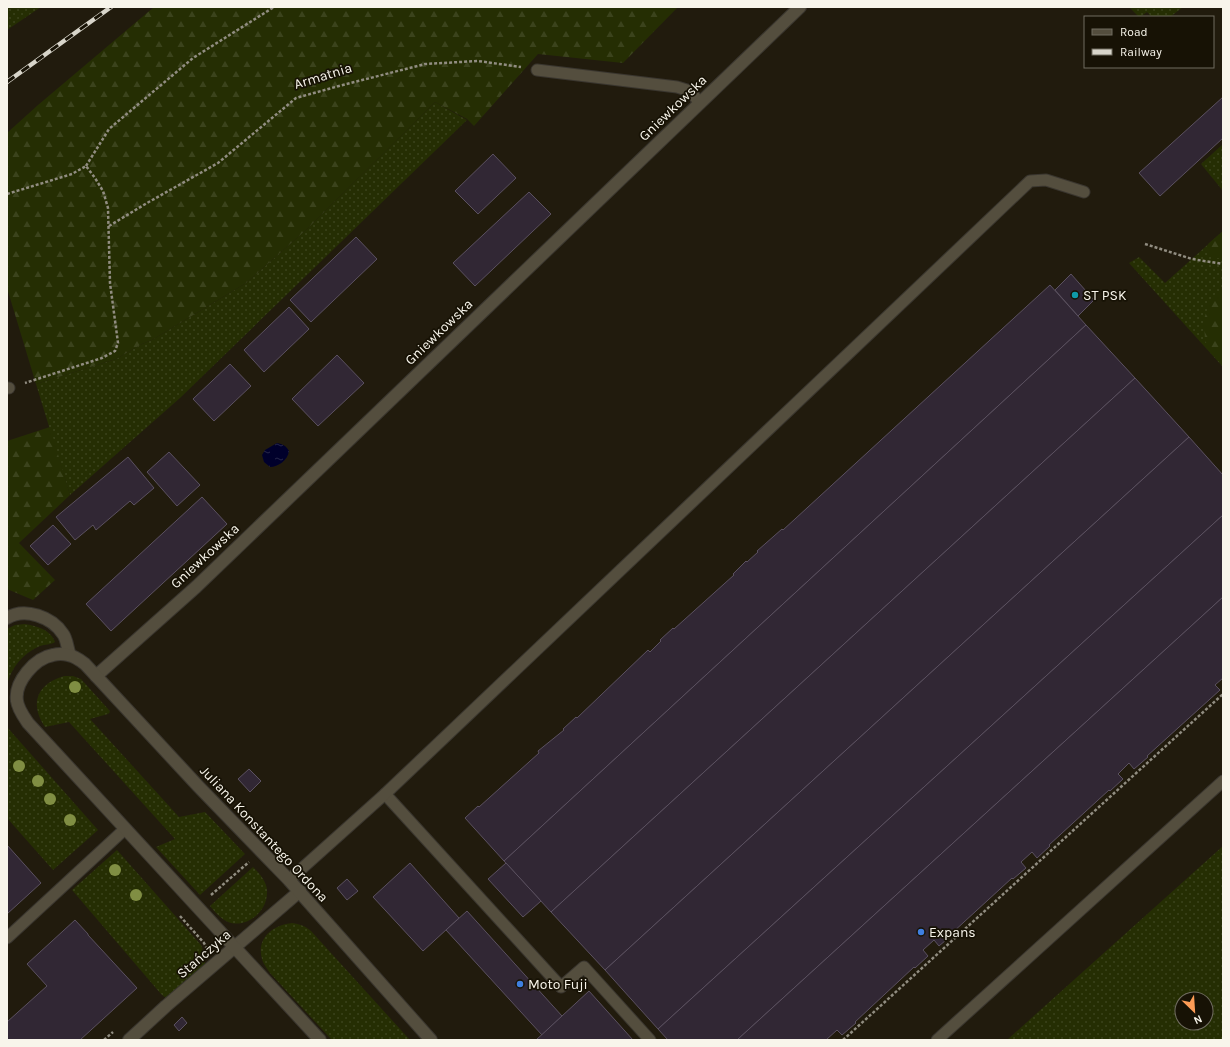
<svg xmlns="http://www.w3.org/2000/svg" width="1230" height="1047" font-family="Karla,sans-serif">
<defs>
<pattern id="grass-dots" width="8" height="8" patternUnits="userSpaceOnUse"><rect width="8" height="8" fill="#252e03"/><path d="M2 2h.1M6 6h.1" fill="none" stroke="#3b431c" stroke-width="1.8" stroke-linecap="round"/></pattern>
<pattern id="forest-firs" width="22" height="20" patternUnits="userSpaceOnUse"><rect width="22" height="20" fill="#252e03"/><path d="M5 1l3.5 6h-7zM16 11l3.5 6h-7z" fill="#3b431c"/></pattern>
<pattern id="water-ripples" width="26" height="14" patternUnits="userSpaceOnUse"><rect width="26" height="14" fill="#00002b"/><path d="M2 4q2-2 4 0t4 0M15 11q2-2 4 0t4 0" fill="none" stroke="#26264a"/></pattern>
</defs>
<rect width="100%" height="100%" fill="#211b0d"/>
<g fill="url(#grass-dots)" fill-rule="evenodd">
<polygon points="7,7 41,7 7,30"/>
<polygon points="1129,7 1183,7 1170,17 1152,17 1147,12 1140,17 1139,17"/>
<polygon points="435,102 467,120 180,398 70,495 36,384 116,359 142,344 152,340 246,283 307,229"/>
<polygon points="1223,144 1223,191 1201,164"/>
<polygon points="1223,231 1223,367 1129,263 1139,257 1165,283"/>
<path d="M25,624C37,626 51,630 55,642C51,645 45,644 40,646C23,653 11,668 7,685V629L15,625Z"/>
<path d="M64,676H73L81,679L109,710L110,712L108,714L90,719L179,817L205,812L245,854L200,895L156,847L175,839L69,722L45,727C29,703 37,684 64,676Z"/>
<polygon points="7,727 98,830 53,870 7,818"/>
<path d="M1223,846V1040H1007ZM1182,999H1206V1023H1182Z"/>
<path d="M117,850L201,945C203,950 204,954 202,959L207,965L167,999L161,994L72,890Z"/>
<path d="M253,867C260,874 268,883 267,893C267,912 246,929 228,922C220,918 215,912 210,906Z"/>
<path d="M292,923C300,924 305,926 311,931L410,1040H332L270,973C267,968 263,964 262,959C256,938 273,925 292,923Z"/>
</g>
<g fill="url(#forest-firs)">
<polygon points="154,7 678,7 623,63 538,54 474,126 467,119 435,102 307,229 246,283 152,340 142,344 116,359 36,384 7,288 7,133 38,105"/>
<polygon points="1223,231 1223,259 1212,257 1209,252 1208,244"/>
<polygon points="1223,291 1223,367 1205,341 1204,319 1212,296"/>
<polygon points="50,427 70,495 19,543 55,580 33,600 7,589 7,441"/>
</g>
<path fill="url(#water-ripples)" d="M277,443C283,444 286,446 289,451C288,460 278,467 270,467L264,462L262,455L265,450Z"/>
<g fill="#312734" stroke="#5b5160">
<polygon points="1223,97 1223,138 1160,196 1139,173"/>
<polygon points="493,154 516,178 478,214 455,191"/>
<polygon points="529,192 551,214 475,286 453,263"/>
<polygon points="356,237 377,259 311,322 290,300"/>
<polygon points="1071,274 1094,300 1078,316 1055,290"/>
<polygon points="1050,285 1086,325 504,861 465,818 478,806 479,807 539,753 538,751 564,730 563,729 576,717 577,718 648,650 650,652 661,641 660,640 673,628 674,629 734,575 733,574 746,561 747,562 758,552 757,551 782,529 783,530"/>
<polygon points="289,307 309,329 264,372 244,350"/>
<polygon points="1086,325 1135,378 551,912 504,861"/>
<polygon points="337,355 364,383 318,426 292,399"/>
<polygon points="230,364 251,386 214,421 193,399"/>
<polygon points="1135,378 1189,437 605,970 551,912"/>
<polygon points="1189,437 1223,475 1223,515 658,1029 605,970"/>
<polygon points="169,452 200,485 177,506 147,472"/>
<polygon points="128,457 154,488 134,505 130,501 96,530 93,525 75,540 56,517"/>
<polygon points="202,497 227,524 111,631 86,604"/>
<polygon points="1223,515 1223,597 737,1040 668,1040 658,1029"/>
<polygon points="53,525 71,544 48,565 30,546"/>
<polygon points="1223,597 1223,678 1215,685 1220,690 1147,756 1148,757 1134,769 1129,763 1118,774 1123,779 1110,791 1109,790 1049,845 1050,846 1037,858 1032,852 1021,862 1026,868 1013,879 1012,878 952,933 953,934 939,946 934,940 923,950 928,956 915,968 914,967 855,1022 856,1023 842,1035 837,1030 826,1040 737,1040"/>
<polygon points="249,769 261,781 250,792 238,779"/>
<polygon points="7,845 41,883 7,914"/>
<polygon points="410,863 459,918 423,951 373,897"/>
<polygon points="506,863 541,901 523,917 488,879"/>
<polygon points="347,879 358,891 347,900 337,888"/>
<polygon points="467,911 562,1016 542,1035 446,930"/>
<polygon points="75,920 88,934 88,935 137,988 80,1040 7,1040 7,1022 47,986 27,964"/>
<polygon points="589,991 633,1040 536,1040 562,1016"/>
<polygon points="182,1017 187,1023 179,1031 174,1025"/>
</g>
<g fill="none" stroke-linecap="round" stroke-linejoin="round">
<defs>
<g id="lane">
<polyline points="537,70 677,87 690,91 700,103"/>
<polyline points="7,388 9,388"/>
<polyline points="385,794 561,987 584,967 650,1040"/>
<polyline points="289,880 385,794 1030,181 1046,180 1084,192"/>
<polyline points="7,938 125,829"/>
<polyline points="937,1040 1223,781"/>
</g>
<g id="street">
<path d="M7,618C25,607 52,617 63,634C67,639 67,648 70,655"/>
<polyline points="96,676 196,587 800,7"/>
<polyline points="129,1040 166,1006 300,891"/>
<path d="M320,1040L28,723C24,717 18,709 17,701C14,682 35,658 53,655C57,654 64,654 68,655C74,656 80,660 85,664L198,786L289,880L431,1040"/>
</g>
</defs>
<use href="#lane" stroke="#3a362f" stroke-width="13"/>
<use href="#street" stroke="#3a362f" stroke-width="14"/>
<g stroke="#918d81" stroke-width="2.5" stroke-dasharray="3 2" stroke-linecap="butt">
<polyline points="86,166 109,129 193,58 274,7"/>
<polyline points="7,194 72,174 86,166 95,178 103,191 108,208 110,283 118,343 115,351 102,358 25,383"/>
<polyline points="109,226 147,203 218,163 296,98 339,86 425,64 478,61 521,67"/>
<polyline points="1145,244 1192,259 1223,264"/>
<polyline points="211,895 249,862"/>
<polyline points="180,916 204,943 207,949"/>
<polyline points="104,1040 113,1032"/>
<polyline points="843,1040 1223,694"/>
</g>
<use href="#lane" stroke="#544e3e" stroke-width="11"/>
<use href="#street" stroke="#544e3e" stroke-width="12"/>
<defs>
<polyline id="rail" points="7,82 111,7"/>
</defs>
<use href="#rail" stroke="#d8d5ca" stroke-width="4.5"/>
<use href="#rail" stroke="#171205" stroke-width="3" stroke-dasharray="9" stroke-linecap="butt"/>
</g>
<g fill="#808e43">
<circle cx="75" cy="687" r="6"/>
<circle cx="19" cy="766" r="6"/>
<circle cx="38" cy="781" r="6"/>
<circle cx="50" cy="799" r="6"/>
<circle cx="70" cy="820" r="6"/>
<circle cx="115" cy="870" r="6"/>
<circle cx="136" cy="895" r="6"/>
</g>
<circle fill="#0f9aa8" stroke="#171205" stroke-width="1.5" cx="1075" cy="295" r="4"/>
<g fill="#3f7fe0" stroke="#171205" stroke-width="1.5">
<circle cx="921" cy="932" r="4"/>
<circle cx="520" cy="984" r="4"/>
</g>
<g text-anchor="middle" dominant-baseline="central" stroke-width="3.5" stroke-linejoin="round" paint-order="stroke">
<g font-size="14" fill="#f8f5eb" stroke="#171205">
<text transform="translate(323 76) rotate(-17)">Armatnia</text>
<text transform="translate(673 108) rotate(-44)">Gniewkowska</text>
<text transform="translate(439 332) rotate(-44)">Gniewkowska</text>
<text transform="translate(205 556) rotate(-43)">Gniewkowska</text>
<text transform="translate(264 834) rotate(47)">Juliana Konstantego Ordona</text>
<text transform="translate(204 954) rotate(-41)">Stańczyka</text>
</g>
<g font-size="14" fill="#f8f5eb" stroke="#171205" text-anchor="start">
<text x="1083" y="295">ST PSK</text>
<text x="929" y="932">Expans</text>
<text x="528" y="984">Moto Fuji</text>
</g>
</g>
<rect width="1230" height="1047" fill="none" stroke="#f8f5eb" stroke-width="16"/>
<rect x="1084" y="16" width="130" height="52" fill="#171205" stroke="#716d61"/>
<rect x="1092" y="29" width="20" height="6" fill="#544e3e" stroke="#716d61"/>
<text x="1120" y="36" font-size="12" fill="#f8f5eb">Road</text>
<rect x="1092" y="49" width="20" height="6" fill="#d8d5ca" stroke="#716d61"/>
<text x="1120" y="56" font-size="12" fill="#f8f5eb">Railway</text>
<g transform="translate(1194 1011) rotate(155)"><circle r="19" fill="#171205" stroke="#716d61"/>
<path d="M0-3L7 15L0 10L-7 15Z" fill="#fd9c56"/>
<text y="-6" font-size="11" font-weight="bold" text-anchor="middle" fill="#f8f5eb">N</text>
</g>
</svg>
